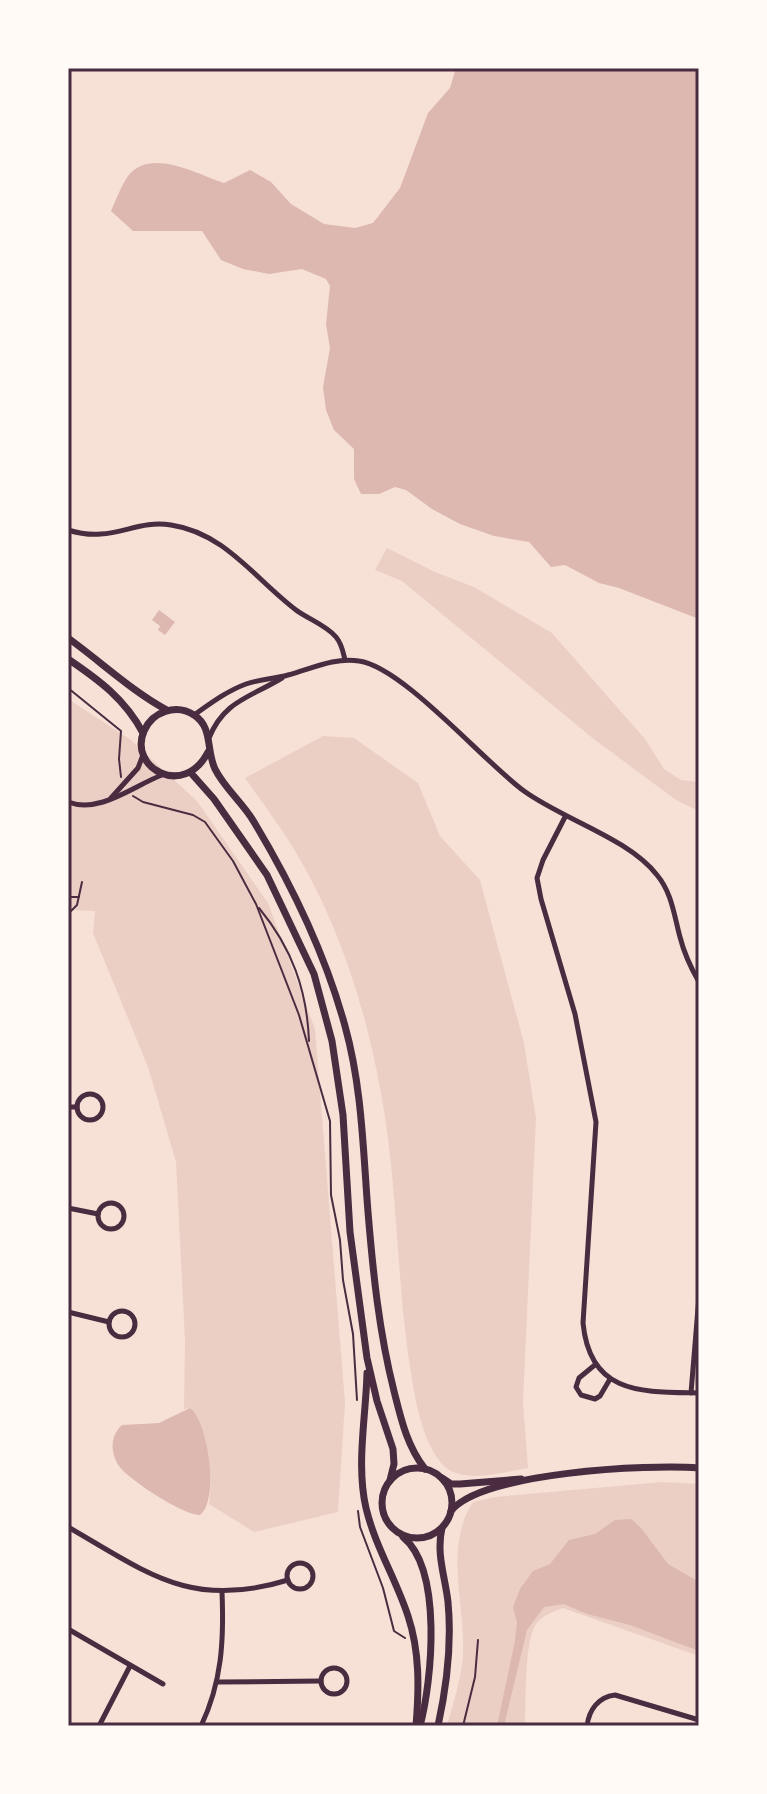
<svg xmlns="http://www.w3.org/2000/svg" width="767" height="1794" font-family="'Alegreya Sans',sans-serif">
<rect width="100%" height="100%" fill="#f7e1d7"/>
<g fill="#ebcfc5">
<polygon points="387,548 435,572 474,587 552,633 645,739 664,769 681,780 699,782 699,811 676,800 595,740 402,581 375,570"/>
<path d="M68,699L131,740L197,801L268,903L315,1029L345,1403L338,1512L254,1532L209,1504C214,1468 204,1440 190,1408L184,1409L185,1340L176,1162L148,1067L93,933L95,911L68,910Z"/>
<path d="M323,736L354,738L418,783L440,836L480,880L524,1043L536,1118L523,1402L528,1468C504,1472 460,1486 441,1463C418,1433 414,1390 408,1354C396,1266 397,1175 380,1088C364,1001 335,913 287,838C274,818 259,798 245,778Z"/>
<path d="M662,1482L699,1484V1656L563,1608C552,1612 543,1615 536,1624C524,1642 526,1702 525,1726H447C453,1703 462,1678 463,1653C465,1604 444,1546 473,1502L495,1497Z"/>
</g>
<g fill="#dcb8b0">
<path d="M456,68H699V619L619,588L599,583L565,565L551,567L529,542L494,536L460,524L432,509L406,490L395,487L379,494H361L354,479V449L334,430L326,410L323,387L330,348L326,324L330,286L326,279L302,269L269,274L243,269L221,260L202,231H133L111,211C116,200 121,186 128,176C150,147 197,174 224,183L250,170L271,182L291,204L324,224L355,228L373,223L400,188L428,113L450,88Z"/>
<polygon points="159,610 175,622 165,635 158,630 160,626 152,620"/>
<path d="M190,1408C208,1421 220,1501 200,1515C183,1515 129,1480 119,1466C110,1452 110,1436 122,1425L159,1423Z"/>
<polygon points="631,1519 641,1528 668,1564 699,1582 699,1651 630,1625 587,1614 564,1604 544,1607 527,1630 504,1726 497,1726 515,1641 517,1622 513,1607 520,1589 533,1571 550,1564 569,1540 595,1534 615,1520"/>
</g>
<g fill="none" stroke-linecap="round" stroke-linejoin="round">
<g stroke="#4a2c40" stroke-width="2">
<polyline points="68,688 121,731 119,759 121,777"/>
<polyline points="133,796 143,802 193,815 205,822 215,836 233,861 256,904 299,1015 330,1121 331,1195 340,1240 343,1280 353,1334 357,1400"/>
<polyline points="68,897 79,897"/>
<path d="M259,908C292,948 307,990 309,1041"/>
<polyline points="68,914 77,905 82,882"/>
<polyline points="358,1511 360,1527 383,1588 394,1631 405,1638"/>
<polyline points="463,1726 475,1677 478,1640"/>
</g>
<g stroke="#4a2c40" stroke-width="5">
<path d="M68,530C112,544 134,519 171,525C225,533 255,579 296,610C308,619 326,625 336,637C342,644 343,652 345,660"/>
<path d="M194,715C211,703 227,691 246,684C260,679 274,679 288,675C311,669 334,657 359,661C403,667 484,762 524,791C564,820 628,838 657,875C672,893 674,915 680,937C684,953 691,968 699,982"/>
<path d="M209,738C224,701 249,698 282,678"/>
<polyline points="111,798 138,768 143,755"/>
<path d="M68,802C100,814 133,786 162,775"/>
<path d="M565,817L543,860L537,878L541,899L575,1014L596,1122L583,1323C590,1395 642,1392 699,1393"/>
<circle cx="90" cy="1107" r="13"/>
<polyline points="68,1107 77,1107"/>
<circle cx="111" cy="1216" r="13"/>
<polyline points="68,1208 98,1214"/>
<circle cx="122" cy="1324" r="13"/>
<polyline points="68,1312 109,1322"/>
<polyline points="596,1364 579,1378 576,1387 581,1395 595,1399 600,1396 610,1379"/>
<polyline points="691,1393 699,1296"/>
<path d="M68,1527C148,1573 191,1610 288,1580"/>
<circle cx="300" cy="1576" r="13"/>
<polyline points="68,1629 163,1684"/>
<circle cx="334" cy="1681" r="13"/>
<polyline points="218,1682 321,1681"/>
<polyline points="99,1726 130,1666"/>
<path d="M201,1726C222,1682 224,1640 222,1592"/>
<path d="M587,1726C589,1710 598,1697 615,1695L699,1720"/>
</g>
<g stroke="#4a2c40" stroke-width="7">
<polyline points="442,1478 451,1484 460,1484 521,1479"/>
<path d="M451,1511C482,1472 649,1464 699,1468"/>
</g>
<g stroke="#4a2c40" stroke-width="7">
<path d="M68,638C100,661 133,692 167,710"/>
<path d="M68,659C99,680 125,699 143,733"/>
<path d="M208,752C184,799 128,768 144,731C152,712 176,703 194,715C213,727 206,750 215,769C225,789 243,803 254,822C293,887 325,953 345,1026C362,1087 363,1149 368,1212C373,1272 379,1332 394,1391C401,1419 407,1446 425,1469"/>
<polyline points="191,773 214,799 267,875 314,974 332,1041 343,1115 350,1232 367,1358 377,1401 393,1449 394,1464 390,1480"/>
<path d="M367,1373C366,1416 356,1465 366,1508C375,1546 396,1579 408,1616C420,1652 419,1689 416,1726"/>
<circle cx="417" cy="1503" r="35"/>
<path d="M403,1537C443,1570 432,1681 420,1726"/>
<path d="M438,1726C447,1685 452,1644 448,1602C445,1576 436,1554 442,1528"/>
</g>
</g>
<rect width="767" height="1794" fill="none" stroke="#fffaf5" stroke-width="140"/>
<rect x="70" y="70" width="627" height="1654" fill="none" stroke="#4a2c40" stroke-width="3"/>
</svg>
